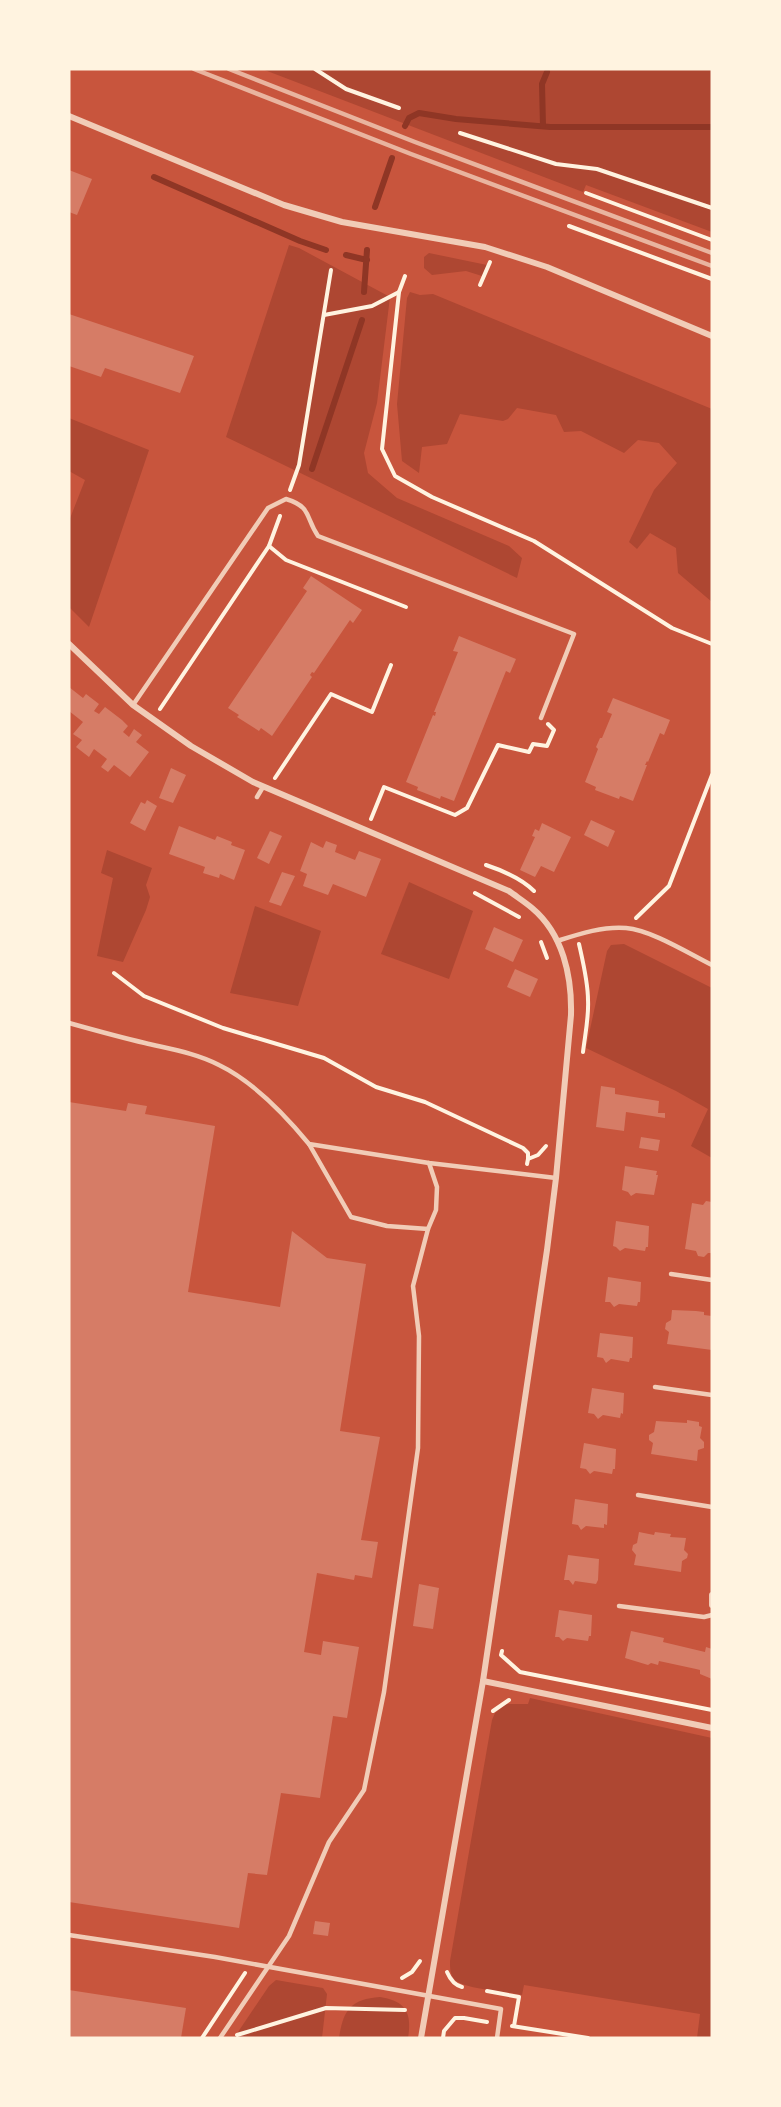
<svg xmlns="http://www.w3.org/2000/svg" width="781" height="2107" font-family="'Fira Sans',sans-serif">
<rect width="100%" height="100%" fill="#c8553d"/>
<g fill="#ae4732">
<polygon points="262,69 712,69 712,232 586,185 583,192"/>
<polygon points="289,245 299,248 390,297 377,403 364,453 368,473 397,498 509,546 522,558 517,578 226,437"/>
<polygon points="429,253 487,265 482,276 466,271 432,275 424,268 424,257"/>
<polygon points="410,292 420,295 433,294 712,409 712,602 678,573 676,548 650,533 637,549 629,542 654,490 677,463 659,443 638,440 624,453 581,431 564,432 556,415 517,408 508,419 503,421 460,414 447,444 422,447 419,473 402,461 397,404 407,298"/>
<polygon points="69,418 149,450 89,627 69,607 69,521 85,480 69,471"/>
<polygon points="107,850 152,868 146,885 150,897 146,910 123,962 97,956 113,878 101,873"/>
<polygon points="409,882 473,911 449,979 381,954"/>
<polygon points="255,906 321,931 298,1006 230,993"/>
<polygon points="624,944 712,988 712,1158 691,1146 708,1109 676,1091 586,1048 607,951 611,945"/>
<path d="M530,1698L712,1738V2038H697L700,2014L524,1985L522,1995C509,1992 462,1989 454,1979C450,1974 450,1967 450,1961L492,1720L495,1713L506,1704H528Z"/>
<polygon points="276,1980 323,1988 327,1994 322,2038 234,2038 269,1986"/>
<path d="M380,1997C406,2001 412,2013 408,2038H339C343,2011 350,1999 380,1997Z"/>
</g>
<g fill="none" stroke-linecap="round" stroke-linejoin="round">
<g stroke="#8f3625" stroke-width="6">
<polyline points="405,126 409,118 419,113 456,119 550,127 712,127"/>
<polyline points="543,126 542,84 547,72"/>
<polyline points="154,177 300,241 326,250"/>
<polyline points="375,207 392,158"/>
<polyline points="346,255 367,260"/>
<polyline points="364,292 367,250"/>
<polyline points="312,469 362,320"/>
</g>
</g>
<g fill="#d67c66">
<polygon points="69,170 92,179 77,215 69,212"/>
<polygon points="69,314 194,356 180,393 105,368 101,377 69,366"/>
<polygon points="311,576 362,610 353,623 350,620 314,673 312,672 310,675 312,677 272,736 261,728 259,731 237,717 239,715 228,708 307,591 303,588"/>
<polygon points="459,636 516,659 510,673 506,671 454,801 441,796 440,799 417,790 418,787 406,782 433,715 435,716 436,712 434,712 458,652 453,651"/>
<polygon points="69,687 83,698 86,694 99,704 94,711 99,714 105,707 122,720 128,726 123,732 129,737 134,729 142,735 136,742 149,752 130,777 114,765 108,772 101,767 107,759 94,749 89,757 76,747 82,740 73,734 83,722 69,711"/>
<polygon points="613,698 670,720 664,735 660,733 648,762 647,761 645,765 647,765 633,801 620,796 619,799 595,790 596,787 585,782 598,749 596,747 600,738 602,738 612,714 607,712"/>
<polygon points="171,768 186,775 173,803 159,798"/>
<polygon points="147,800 157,806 145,831 130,823 141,802 145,804"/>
<polygon points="591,820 615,831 608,847 584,835"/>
<polygon points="542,823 571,837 554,872 541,866 535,877 520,870 535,837 532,836 535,829 539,831"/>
<polygon points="179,826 215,840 217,836 232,842 231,845 245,850 234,880 220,874 219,878 203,873 205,867 169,854"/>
<polygon points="270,831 282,836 269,864 257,858"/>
<polygon points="326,841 337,845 335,852 355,860 359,851 381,859 366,897 333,884 328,895 303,886 307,874 300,871 311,842 323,848"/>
<polygon points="282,872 295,876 281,906 269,902"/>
<polygon points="494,927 523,940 513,962 485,949"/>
<polygon points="515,969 538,979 530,997 507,987"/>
<polygon points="601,1086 615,1088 615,1094 659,1101 658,1113 665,1113 665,1118 626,1112 624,1131 596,1127"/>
<polygon points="69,1102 126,1111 128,1103 147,1106 145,1114 215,1126 188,1292 280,1307 292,1231 327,1258 366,1264 340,1431 380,1437 361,1540 378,1542 372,1578 355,1575 354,1580 317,1573 304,1652 321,1655 323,1641 359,1647 347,1718 333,1716 320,1798 281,1793 267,1875 248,1873 239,1928 69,1902"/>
<polygon points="641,1137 660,1140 658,1151 639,1148"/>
<polygon points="625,1166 657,1171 656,1175 658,1175 654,1195 636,1193 631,1196 628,1192 622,1190"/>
<polygon points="706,1201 712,1202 712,1253 708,1253 704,1257 698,1256 696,1251 685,1249 692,1203 703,1205"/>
<polygon points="616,1221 649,1226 648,1247 646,1247 645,1251 625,1248 620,1251 616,1247 613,1246"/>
<polygon points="608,1277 641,1282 640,1302 638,1302 637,1306 619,1304 614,1307 610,1302 605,1302"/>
<polygon points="672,1310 696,1311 704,1312 704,1315 712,1316 712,1350 667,1344 669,1332 665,1329 666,1323 671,1320"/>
<polygon points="600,1333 633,1337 632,1358 630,1358 629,1362 611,1359 606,1363 603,1358 597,1357"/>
<polygon points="592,1388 624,1393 623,1414 621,1413 620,1418 603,1415 598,1419 594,1414 588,1413"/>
<polygon points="687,1420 699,1422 699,1426 702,1427 700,1438 704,1442 704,1448 698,1450 697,1461 651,1454 653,1443 649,1440 649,1435 654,1432 656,1421 687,1423"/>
<polygon points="584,1443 616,1449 615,1469 613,1469 612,1474 594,1471 590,1474 586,1469 580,1468"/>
<polygon points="575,1499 608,1504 607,1525 604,1524 604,1528 586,1526 581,1530 578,1525 572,1524"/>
<polygon points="639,1532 654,1535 655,1532 671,1534 670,1537 686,1538 684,1550 688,1554 687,1558 682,1561 681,1572 634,1565 636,1555 632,1550 633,1545 637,1543"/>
<polygon points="568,1555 599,1559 598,1580 596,1584 575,1581 573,1585 569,1580 564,1580"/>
<polygon points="419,1584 439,1588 433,1629 413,1626"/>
<polygon points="559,1610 592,1615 591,1636 589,1636 588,1641 567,1638 563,1641 559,1637 555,1637"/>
<polygon points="631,1631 664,1638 663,1642 705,1652 706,1647 712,1649 712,1679 700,1674 700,1670 696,1669 659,1661 658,1665 651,1663 648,1665 625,1658"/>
<polygon points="315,1921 330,1923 328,1936 313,1934"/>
<polygon points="69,1990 186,2008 181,2038 69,2038"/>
</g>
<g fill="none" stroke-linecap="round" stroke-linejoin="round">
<g stroke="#fff3e0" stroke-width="4">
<polyline points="315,69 346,89 399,108"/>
<polyline points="460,133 556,164 597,169 712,208"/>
<polyline points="586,193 712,240"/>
<polyline points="569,226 712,279"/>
<polyline points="405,276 399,292 382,449 395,476 432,497 534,541 672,628 712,644"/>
<polyline points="480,285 490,262"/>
<polyline points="324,315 372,306 399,292"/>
<polyline points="290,490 299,465 331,270"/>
<polyline points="269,546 286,560 406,607"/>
<polyline points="160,709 269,546 280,516"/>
<polyline points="275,778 331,694 372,712 391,665"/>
<polyline points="371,819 384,787 455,815 467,808 498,745 529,752 533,744 547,746 554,730 548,724"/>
<path d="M486,865C504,871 521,878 534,891"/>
<polyline points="475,893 519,917"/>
<polyline points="636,918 669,886 712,775"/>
<polyline points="541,942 547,958"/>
<path d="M579,944C583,962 588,982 588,1000C589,1017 585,1035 583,1052"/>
<polyline points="114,973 144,996 223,1028 324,1058 376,1087 425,1102 523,1148 528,1153 528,1159"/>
<polyline points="527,1164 528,1159 538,1155 546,1146"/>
<polyline points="502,1651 501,1655 520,1672 712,1710"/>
<polyline points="493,1711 509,1700"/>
<path d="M447,1972C450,1979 454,1985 462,1987"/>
<polyline points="402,1978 412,1972 420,1961"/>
<polyline points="487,1991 519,1997 514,2026"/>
<polyline points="512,2026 588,2038"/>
<polyline points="237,2035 326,2008 405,2010"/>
<polyline points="202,2038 245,1973"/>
<polyline points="443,2038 444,2031 455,2018 464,2018 487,2022"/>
</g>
<g stroke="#f1ccb7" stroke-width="4.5">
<path d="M133,705L268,508L286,499C312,507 305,517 318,536L574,634L541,718"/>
<polyline points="257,797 263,787"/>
<path d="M557,941C579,934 603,926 626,928C651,930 688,953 712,965"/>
<path d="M69,1023C94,1030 119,1037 145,1043C170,1049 196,1053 219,1065C252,1081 286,1116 309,1144L429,1163L556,1178"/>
<polyline points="309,1144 351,1217 387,1226 428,1229"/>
<polyline points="671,1274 712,1280"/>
<polyline points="655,1387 712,1395"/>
<polyline points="638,1495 712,1507"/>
<polyline points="619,1606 704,1617 712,1615"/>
<polyline points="69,1935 215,1957 501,2009 497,2038"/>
<polyline points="220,2038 289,1936 329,1842 364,1790 384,1692 418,1448 419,1336 413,1286 428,1229 436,1210 437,1187 429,1163"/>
</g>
<g stroke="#f1ccb7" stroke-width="6">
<polyline points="69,116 284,205 342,222 485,247 547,267 712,336"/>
<path d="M69,644L133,705L191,746L253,782L509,891C517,897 525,902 532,908C563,934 572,976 571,1015L556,1178L547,1250L483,1681L421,2038"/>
<polyline points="712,1595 712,1605"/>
<polyline points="483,1681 712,1728"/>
</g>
<g stroke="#e9b49f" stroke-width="4.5">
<polyline points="194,69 411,154 712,266"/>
<polyline points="229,69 415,142 712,253"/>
</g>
</g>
<rect width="781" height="2107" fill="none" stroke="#fff3e0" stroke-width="141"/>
</svg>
